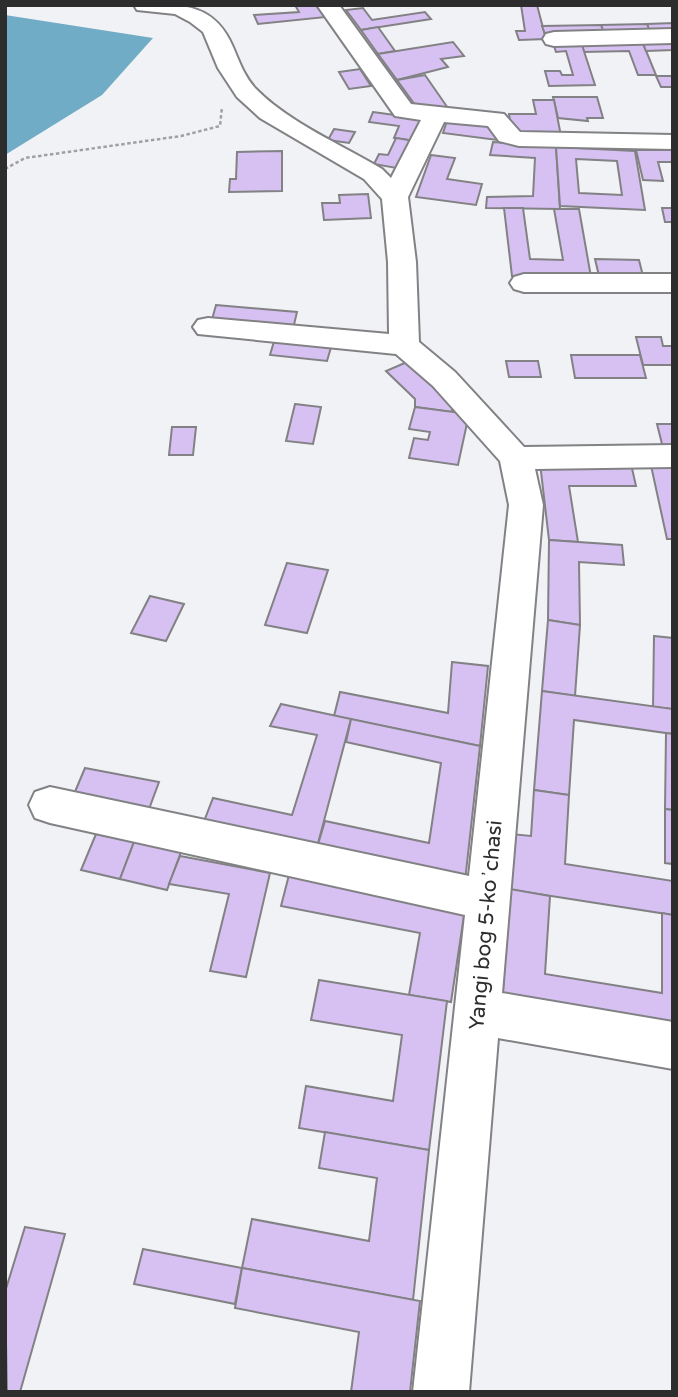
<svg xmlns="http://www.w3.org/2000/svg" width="678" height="1397" font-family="'Varela Round',sans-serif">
<rect width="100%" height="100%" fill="#f1f2f5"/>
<polygon fill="#70acc5" points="5,15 153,38 102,95 5,155"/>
<g fill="#d7c1f2" stroke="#828184" stroke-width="2" fill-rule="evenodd">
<polygon points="295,5 318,5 326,17 258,24 254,15 299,12"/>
<polygon points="521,5 537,5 546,39 519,40 516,31 525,31"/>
<polygon points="363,8 372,20 425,12 431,19 361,30 346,10"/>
<polygon points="673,23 673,32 650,32 647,24"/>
<polygon points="647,24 650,32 604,33 601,25"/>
<polygon points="601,25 604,33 545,34 542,26"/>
<polygon points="378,27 395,51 378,54 361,30"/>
<polygon points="642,41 656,75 638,75 629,51 584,52 581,42"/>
<polygon points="642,41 673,41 673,50 646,51"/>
<polygon points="453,42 464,56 441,59 448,67 397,80 378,54"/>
<polygon points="581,42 595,85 549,86 545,71 560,71 562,75 573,75 566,51 556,52 553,43"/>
<polygon points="360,69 371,86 349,89 339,72"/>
<polygon points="425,75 450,111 418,109 397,80"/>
<polygon points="656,76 673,76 673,87 661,87"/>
<polygon points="553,97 597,97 603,118 587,118 588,121 558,118"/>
<polygon points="533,100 554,100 561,136 512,136 509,114 536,114"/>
<polygon points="373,112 424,119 415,141 394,138 399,126 369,122"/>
<polygon points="447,121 500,128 497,140 443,133"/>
<polygon points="334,129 355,132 349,143 328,140"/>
<polygon points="396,138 415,141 402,169 374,164 379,154 388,155"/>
<polygon points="493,142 556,147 560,209 486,208 487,197 533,196 535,158 490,155"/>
<path d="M556,147L635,151L645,210L560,206ZM576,159L617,161L622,195L579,193Z"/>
<polygon points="636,150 673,150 673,162 658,162 663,181 643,180"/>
<polygon points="282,151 282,191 229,192 230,179 236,179 237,152"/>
<polygon points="431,155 455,158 447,179 482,184 476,205 416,197"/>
<polygon points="368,194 371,218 324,220 322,203 340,203 339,195"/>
<polygon points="504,208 523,208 530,259 563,260 554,209 579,209 591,277 512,276"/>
<polygon points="662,208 673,208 673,222 665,222"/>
<polygon points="595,259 639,260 643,276 599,276"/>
<polygon points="216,305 297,312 293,329 211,323"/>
<polygon points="636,337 661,337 663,346 673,346 673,365 643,365"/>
<polygon points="275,338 332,344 327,361 270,355"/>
<polygon points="571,355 640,355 646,378 575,378"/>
<polygon points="506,361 538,361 541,377 509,377"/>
<polygon points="407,362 444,397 454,398 452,412 415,407 415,399 386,371"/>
<polygon points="295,404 321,407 313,444 286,441"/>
<polygon points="415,407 469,414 458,465 409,458 414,438 428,440 430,432 409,429"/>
<polygon points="657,424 673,424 673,448 663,448"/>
<polygon points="172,427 196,427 193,455 169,455"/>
<polygon points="650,461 673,462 673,539 667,539"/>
<polygon points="540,463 631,464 636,486 569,486 578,542 549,540"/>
<polygon points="549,540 622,545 624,565 579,562 580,625 548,620"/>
<polygon points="287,563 328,570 307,633 265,625"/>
<polygon points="150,596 184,604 166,641 131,633"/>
<polygon points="548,620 580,625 575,696 542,691"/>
<polygon points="654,636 673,638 673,709 653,707"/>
<polygon points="452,662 488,666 480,746 334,716 340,692 448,713"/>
<polygon points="542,691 673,709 673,734 574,720 569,795 534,790"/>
<polygon points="281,704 351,719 316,851 203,824 213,798 292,815 317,735 270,726"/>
<polygon points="351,719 480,746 465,881 316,851 325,821 429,843 441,763 346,742"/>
<polygon points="666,733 673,734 673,810 665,809"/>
<polygon points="85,768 159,782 149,809 74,794"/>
<polygon points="534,790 569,795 565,864 673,881 673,915 506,889 511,834 531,836"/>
<polygon points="665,809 673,810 673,864 665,863"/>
<polygon points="96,834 134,842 120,879 81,870"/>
<polygon points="134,842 181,852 167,890 120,879"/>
<polygon points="180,856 270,873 246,977 210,971 229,894 169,884"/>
<polygon points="289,875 465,909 451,1002 409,995 420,933 281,906"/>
<polygon points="510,889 550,896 545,974 662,993 662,913 673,915 673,1037 502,1006"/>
<polygon points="319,980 447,1001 429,1150 299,1128 306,1086 393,1101 402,1035 311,1020"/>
<polygon points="325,1132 429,1150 413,1300 242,1268 252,1219 369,1241 377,1178 319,1168"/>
<polygon points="25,1227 65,1234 20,1392 7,1392 5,1292"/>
<polygon points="143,1249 242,1268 235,1304 134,1284"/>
<polygon points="242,1268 420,1301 410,1392 351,1392 359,1332 235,1308"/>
</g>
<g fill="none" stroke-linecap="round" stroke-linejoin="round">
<defs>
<g id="minor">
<path d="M134,5C178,5 213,0 233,47C239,61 245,78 256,89C288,122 342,145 382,169L391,178L421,120L395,116L317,5H339L411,104L504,114L520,132L673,135V149L519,146L499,141L488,126L444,122L408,197L416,262L419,342L455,372L524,447L673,445V467L535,469L543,505L502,993L673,1022V1069L498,1038L469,1392H413L465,915L50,823L35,818L29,805L35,792L50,787L469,876L509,505L500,461L433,386L396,354L198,334L193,327L198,320L208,318L389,334L388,262L382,199L364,179L260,118L237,97L218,68L203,32L190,22L175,14L137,10Z"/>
<polygon points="673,29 673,43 554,46 546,44 543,39 546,34 554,32"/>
<polygon points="524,274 673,274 673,292 524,292 514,289 510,283 514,277"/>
</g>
</defs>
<use href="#minor" stroke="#828285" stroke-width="4"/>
<polyline stroke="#a0a0a2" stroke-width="2.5" stroke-dasharray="3.5 2.5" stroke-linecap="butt" points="5,169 25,158 181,136 220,126 222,107"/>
<use href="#minor" fill="#fff" fill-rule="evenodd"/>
</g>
<g text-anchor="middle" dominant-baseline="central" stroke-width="5" stroke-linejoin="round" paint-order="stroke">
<g font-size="21" fill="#2d2d2e" stroke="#fff">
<text transform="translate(486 925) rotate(-85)">Yangi bog 5-koʼchasi</text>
</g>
</g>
<rect width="678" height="1397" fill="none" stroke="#2d2d2e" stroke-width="14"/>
</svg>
